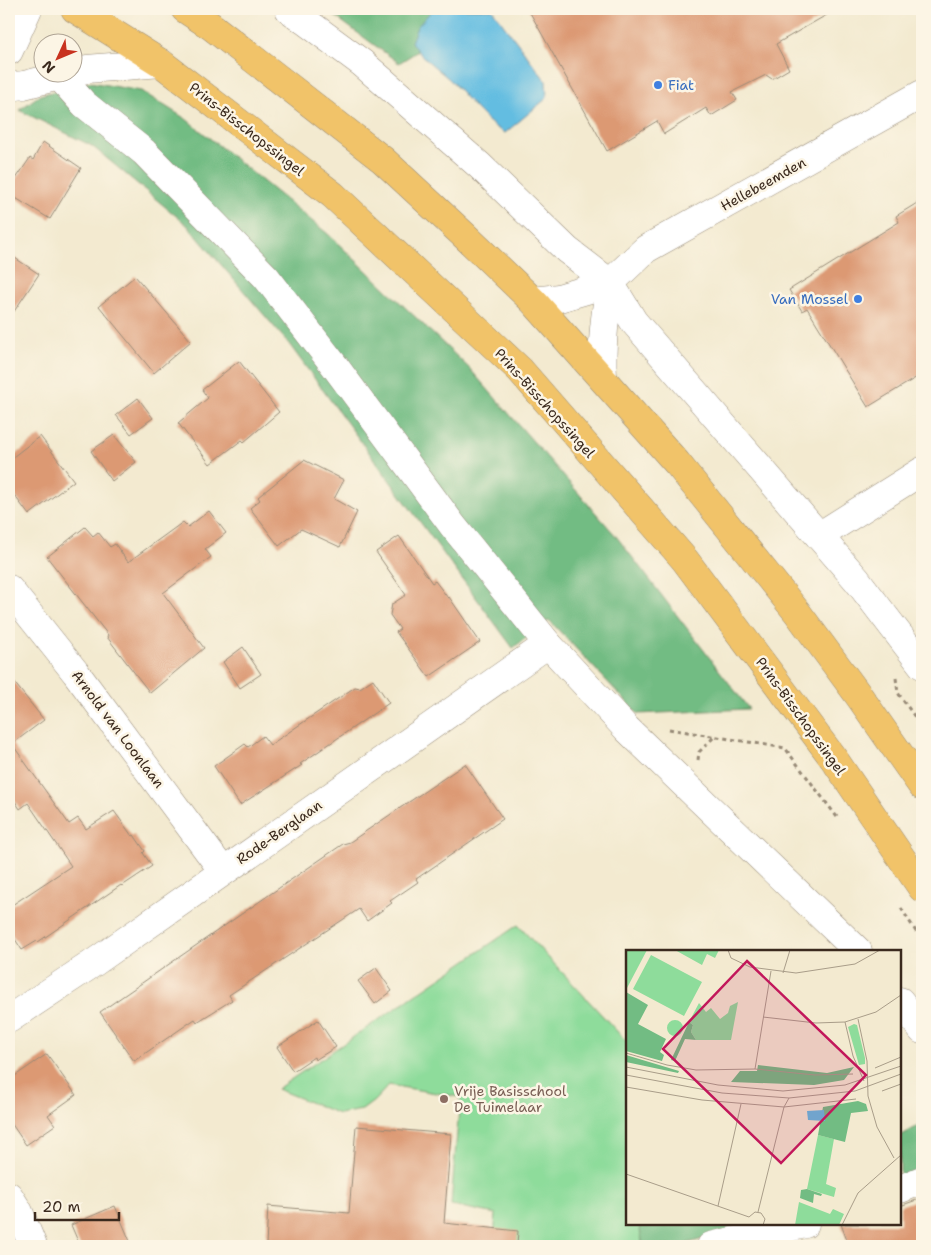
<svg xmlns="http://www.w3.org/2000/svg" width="931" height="1255" font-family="'Shantell Sans',sans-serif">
<rect width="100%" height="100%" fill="#fcf5e5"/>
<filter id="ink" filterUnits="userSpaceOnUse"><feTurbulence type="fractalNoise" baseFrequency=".02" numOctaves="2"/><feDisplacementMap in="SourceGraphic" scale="10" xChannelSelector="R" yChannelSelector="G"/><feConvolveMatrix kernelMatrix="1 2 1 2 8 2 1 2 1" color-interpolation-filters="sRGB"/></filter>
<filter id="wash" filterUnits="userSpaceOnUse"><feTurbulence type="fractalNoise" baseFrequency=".0096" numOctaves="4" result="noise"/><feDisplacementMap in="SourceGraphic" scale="20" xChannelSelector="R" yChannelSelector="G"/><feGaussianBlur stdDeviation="1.12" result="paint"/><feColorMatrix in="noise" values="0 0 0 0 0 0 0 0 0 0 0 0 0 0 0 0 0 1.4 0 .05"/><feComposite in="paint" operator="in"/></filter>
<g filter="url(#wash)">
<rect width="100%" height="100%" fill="#f3ead0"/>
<polygon fill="#8edc9b" stroke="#64835c" points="518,925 627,1042 627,1224 639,1224 643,1246 493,1246 496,1214 451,1205 460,1097 389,1085 374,1101 362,1110 339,1114 277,1089"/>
<g fill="#72bc83" stroke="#567350">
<polygon points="325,9 484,9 399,63"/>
<polygon points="90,82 141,91 186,119 328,234 469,368 616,536 749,709 638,714 549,620 513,648 289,344 187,225 92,146 19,110 40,95"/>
<polygon points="922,1124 922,1171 900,1179 900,1136"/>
<polygon points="639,1224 754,1224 679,1246 643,1246"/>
</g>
<path fill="#63bde1" stroke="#4f7480" d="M433,9H492L546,81L547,98L505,133C486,124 465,95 449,79C437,68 419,56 411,42L417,27Z"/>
<g id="blocks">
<g fill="#dc9973">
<polygon points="528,9 837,9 776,44 789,69 772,79 766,75 732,92 737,100 711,116 706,108 664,134 657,121 607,151"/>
<polygon points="43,142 81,168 50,219 9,194 9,189 30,158 33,160"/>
<polygon points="922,200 922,374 868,407 807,308 802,311 789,290 899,222 896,216"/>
<polygon points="9,254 39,274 9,319"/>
<polygon points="135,276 191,341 154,373 99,306"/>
<polygon points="239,361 279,412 244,442 242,440 210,464 178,423 208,398 202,390"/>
<polygon points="138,398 153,418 131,434 116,415"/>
<polygon points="114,435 136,462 112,481 91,451"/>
<polygon points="40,436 74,481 29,515 9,488 9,460"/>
<polygon points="304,460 344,480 334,499 357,512 340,547 301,529 279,546 250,508 260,500 258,497"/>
<polygon points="209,511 226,533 205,549 211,557 163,593 204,648 150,693 107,637 108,635 47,557 85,527 93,536 98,532 110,547 115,544 128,562 183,522 188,527"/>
<polygon points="399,536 432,583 435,581 448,598 449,597 480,642 429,677 396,632 400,629 390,615 392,604 406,595 376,552"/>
<polygon points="243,647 261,674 240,688 223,662"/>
<polygon points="9,676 44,720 12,744 69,824 78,818 86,829 114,811 132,836 134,835 145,851 143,853 152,866 122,886 121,885 38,942 37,941 22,950 9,930 9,907 71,866 28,803 20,809 9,792"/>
<polygon points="373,679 389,703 300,764 302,765 240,805 214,766 245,744 248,747 263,736 270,745 355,687 360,688"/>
<polygon points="465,764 503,819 416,879 418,882 390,901 392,903 367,921 359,909 229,995 232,1000 197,1022 195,1019 134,1061 100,1012 308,868 343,844 350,842"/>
<polygon points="376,968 392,991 375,1004 358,981"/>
<polygon points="318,1020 336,1047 315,1060 314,1057 293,1071 277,1047"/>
<polygon points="47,1054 76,1095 48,1115 55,1125 26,1145 9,1120 9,1080"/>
<polygon points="356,1126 451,1134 444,1223 518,1231 517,1246 266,1246 268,1206 349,1213"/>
<polygon points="922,1198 922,1246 849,1246 841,1224 900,1224 900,1206"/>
<polygon points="115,1206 132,1246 80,1246 71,1225"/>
</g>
</g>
</g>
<g filter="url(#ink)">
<use href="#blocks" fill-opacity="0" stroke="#978a77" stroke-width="1"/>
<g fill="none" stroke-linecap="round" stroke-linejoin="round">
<defs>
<g id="minor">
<polyline points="289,9 362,63 480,166 567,250 610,283 634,322 857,580 922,665"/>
<polyline points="9,51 28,9"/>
<polyline points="59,76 84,104 144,152 266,277 334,365 453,526 548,644 627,729 858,951"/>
<polyline points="9,87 24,85 87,69 161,63"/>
<polyline points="533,301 559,298 610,283 646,249 922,94"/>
<path d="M603,378C601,345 605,315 610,283"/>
<polyline points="819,536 922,471"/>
<polyline points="9,589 76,673 223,871"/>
<polyline points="900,1001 922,1030"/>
<polyline points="9,1019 95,962 548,644"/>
<polyline points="900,1189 922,1180"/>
<polyline points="9,1196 19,1212 33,1246"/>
<polyline points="711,1246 805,1224"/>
</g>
<g id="highway">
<polyline points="75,9 161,63 333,195 520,370 685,560 836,762 922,888"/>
<polyline points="185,9 211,26 383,160 466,237 533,301 677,463 797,612 859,696 922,786"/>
</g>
</defs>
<use href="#minor" stroke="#978a77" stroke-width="29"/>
<use href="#highway" stroke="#978a77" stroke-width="29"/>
<g stroke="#978a77" stroke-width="3" stroke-dasharray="4 4" stroke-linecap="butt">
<polyline points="59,42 64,35"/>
<polyline points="896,678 898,693 922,727"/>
<polyline points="669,729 785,748 837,817"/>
<polyline points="698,760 699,752 714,737"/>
<polyline points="901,908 922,941"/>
</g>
<use href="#minor" stroke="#fff" stroke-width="28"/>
<use href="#highway" stroke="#f1c369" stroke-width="28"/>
</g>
</g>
<g fill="#3f7fe0" stroke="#fcf5e5" stroke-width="2">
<circle cx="658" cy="85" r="5"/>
<circle cx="858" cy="299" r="5"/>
</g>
<circle fill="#8d6e63" stroke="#fcf5e5" stroke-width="2" cx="444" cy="1099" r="5"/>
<g text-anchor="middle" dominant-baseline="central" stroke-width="5" stroke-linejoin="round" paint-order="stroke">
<g font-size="14" fill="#366cbe" stroke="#fcf5e5" text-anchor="start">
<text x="668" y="85">Fiat</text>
<text x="848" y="299" text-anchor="end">Van Mossel</text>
</g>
<g font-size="14" fill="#3b2a1e" stroke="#fcf5e5">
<text transform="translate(247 129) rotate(38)">Prins-Bisschopssingel</text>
<text transform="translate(763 184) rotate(-29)">Hellebeemden</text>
<text transform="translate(545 403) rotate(48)">Prins-Bisschopssingel</text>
<text transform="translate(801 716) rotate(54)">Prins-Bisschopssingel</text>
<text transform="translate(118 729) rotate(53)">Arnold van Loonlaan</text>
<text transform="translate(279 832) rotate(-35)">Rode-Berglaan</text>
</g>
<g font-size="14" fill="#785e54" stroke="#fcf5e5" text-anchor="start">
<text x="454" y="1091">Vrije Basisschool<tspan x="454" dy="16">De Tuimelaar</tspan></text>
</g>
</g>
<g transform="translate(626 950)">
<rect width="275" height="275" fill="#f3ead0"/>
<path d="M0,0H21L1,38H0ZM49,0H93L89,8L81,4L76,15ZM25,5L76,32L58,66L7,39ZM112,52L105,90H70L65,82L67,75L63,72L73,53L80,62L85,58L94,69L102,63L104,56ZM41 78a8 8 0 1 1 16 0a8 8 0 1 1-16 0ZM228,74L231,75L239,108V114L233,115L222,77ZM192,185L208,189L200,234L210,238L208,247L181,239ZM173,252L204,264L207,259L218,264L213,275H169Z" fill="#8edc9b"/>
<path d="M0,42L22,55L12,74L40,89L34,102L38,105L36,111L0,101ZM63,72L67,75L65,82L70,90L59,89L49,111L45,110ZM0,105L53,121L52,123L0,112ZM132,115L201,123L228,117L218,130L188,135L105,132L114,121H131ZM232,151L240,154L242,161L225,163L219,192L192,185L197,157ZM181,239L196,244L195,246L188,244L187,253L174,248L175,240Z" fill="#72bc83"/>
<path d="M181,161L198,160L199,171L182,170Z" fill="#63bde1"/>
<path fill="none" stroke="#a99d89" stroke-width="1" d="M102,0L105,8L124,17L170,23L229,14L254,0M157,23L164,0M137,67L190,73L219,72L250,62L275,45M232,69L241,111L242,146L251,177L268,208M219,72L227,106L238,131M0,103L41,115L70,120L129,119L189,125L227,124M0,117L92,135L157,141L219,135L275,116M249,118L275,107M129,119L145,21M0,125L96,143L163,148L229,141L275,124M0,137L76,150L158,157L230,149M256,141L275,134M0,224L123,267M92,256L115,154M132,262L158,157L163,148M123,267L129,262L135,263L139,269L137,275M216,275L232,243L275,205"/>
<path fill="#c2185b" fill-opacity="0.15" stroke="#c2185b" stroke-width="2.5" d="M121,11L240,125L155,213L37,99Z"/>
<rect width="275" height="275" fill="none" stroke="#3b2a1e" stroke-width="2.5"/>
</g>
<rect width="931" height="1255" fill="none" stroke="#fcf5e5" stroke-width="30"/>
<g transform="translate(58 58) rotate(226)"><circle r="24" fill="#fcf5e5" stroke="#afa495"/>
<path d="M0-4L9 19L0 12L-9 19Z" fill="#c8321e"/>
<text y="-8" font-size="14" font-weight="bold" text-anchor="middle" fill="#3b2a1e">N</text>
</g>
<path d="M35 1212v8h84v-8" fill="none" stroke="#3b2a1e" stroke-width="2.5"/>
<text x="42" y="1212" font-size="15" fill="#3b2a1e" stroke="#fcf5e5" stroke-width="4" paint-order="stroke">20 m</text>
</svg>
